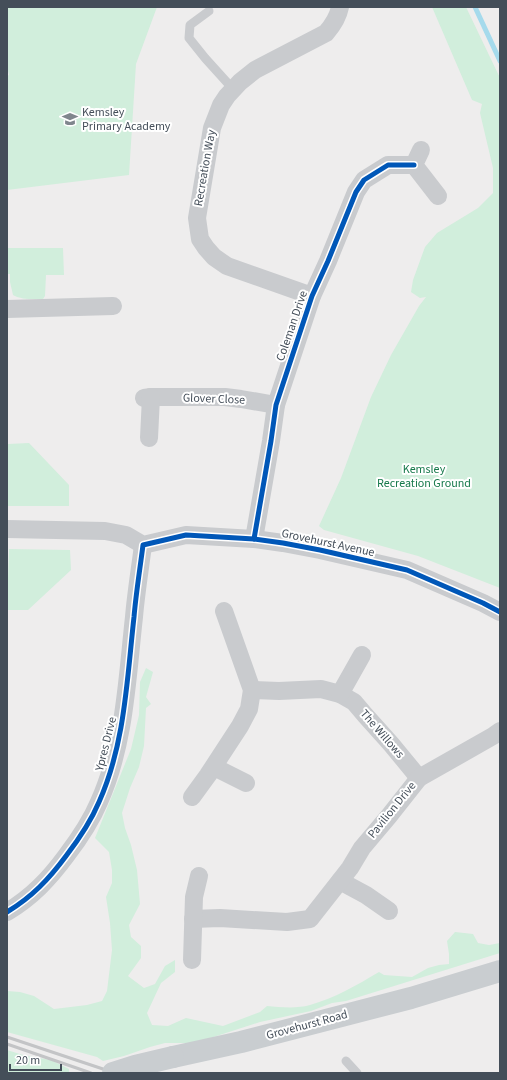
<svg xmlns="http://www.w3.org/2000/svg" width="507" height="1080" font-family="'Source Sans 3',sans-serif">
<rect width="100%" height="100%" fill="#eeeded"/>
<g fill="#d1eedc">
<polygon points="7,7 157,7 136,64 129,175 7,190 7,76 9,75 7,67"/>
<polygon points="432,7 466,7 500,78 500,588 418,556 324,530 319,526 341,478 371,397 391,355 419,306 426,297 420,298 411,292 413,280 425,247 437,233 478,208 493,193 493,168 480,113 482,104 472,100"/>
<path d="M7,248H63L64,275H46L45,296L43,299C32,299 22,300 13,295L10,282V274H7Z"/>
<polygon points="29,443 69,485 69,506 8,506 8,444"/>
<polygon points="9,549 70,550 71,570 28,610 7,610"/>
<path d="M146,668L153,672L146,697L151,704L146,708L144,746L139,767L130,788L122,813L125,828L131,845L137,870L140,904L129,925L131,937L141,946V958L128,976L144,988L155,984L165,966L175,960V972L161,983L147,1013L152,1025L168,1026L186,1018L223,1026L260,1012L267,1006C280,1007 296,1009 310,1005C335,998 357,985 379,972L384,975L412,977L428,968L439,965L449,964V954L447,941L455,932L473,934L478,943L489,945L500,943V953L346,1001L332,1003L311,1011L260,1022L195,1043H165L150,1047L124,1056L103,1061L97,1057L7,1032V991L20,992L34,996L54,1009L87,1005L102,1001L107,991L112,950L110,923L106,897L112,883V870L109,852L95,838L131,749L139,715L140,682Z"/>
<polygon points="7,1050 23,1055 51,1060 69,1069 69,1073 7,1073"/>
</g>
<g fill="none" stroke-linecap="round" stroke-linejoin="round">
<polyline stroke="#a5daec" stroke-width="5" points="475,7 500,61"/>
<g stroke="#c9cbce" stroke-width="9">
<polyline points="209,11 190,25 189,38 205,58 233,89"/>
<polyline points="346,1061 357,1073"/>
</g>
<g stroke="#c9cbce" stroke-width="18">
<polyline points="421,150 414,165 438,196"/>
<path d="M312,296L227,266L214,257L206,248L200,239L197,218L212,128L221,105L227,96L240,82L255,70L326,33C333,25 338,17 340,7"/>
<polyline points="7,309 113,306"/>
<polyline points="144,398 151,397 225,397 241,399 276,405"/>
<polyline points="149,438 151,397"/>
<polyline points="7,529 105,531 126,535 143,545 186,535 254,539 283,543 320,550 407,570 483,603 500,612"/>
<polyline points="254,539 271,441 276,405 312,296 328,261 356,192 364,180 388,165 414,165"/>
<polyline points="252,690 279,691 321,689 340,694 354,702 365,715 391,744 419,778"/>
<polyline points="340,694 362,655"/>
<polyline points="214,767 246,783"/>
<polyline points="192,797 208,775 240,726 249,709 252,690 224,611"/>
<polyline points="340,881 366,895 389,911"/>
<path d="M7,912C32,897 49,879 66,856C79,839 91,821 99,802C125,744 127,679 134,617C136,593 140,569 143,545"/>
<polyline points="193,919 220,918 287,922 310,919 350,868 362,848 389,816 419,778 493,736 500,731"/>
<polyline points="192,960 194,897 199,876"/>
</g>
<polyline stroke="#c9cdd0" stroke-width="22" points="173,1057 241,1042 411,998 500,971"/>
<g stroke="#c3c4c6" stroke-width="3">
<polyline points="7,1037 115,1073"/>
<polyline points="7,1044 91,1073"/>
</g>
<polyline stroke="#c9cdd0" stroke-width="22" points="113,1073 135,1066 173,1057"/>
<defs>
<g id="cycleway">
<polyline points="254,539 271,441 276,405 312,296 328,261 356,192 364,180 388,165 414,165"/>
<path d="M7,912C32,897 49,879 66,856C79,839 91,821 99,802C125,744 127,679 134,617C136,593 140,569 143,545L186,535L254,539L283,543L320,550L407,570L483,603L500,612"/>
</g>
</defs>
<use href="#cycleway" stroke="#fff" stroke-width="8"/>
<use href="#cycleway" stroke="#0057b8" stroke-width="5"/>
</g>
<defs>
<symbol id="school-bare" viewBox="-9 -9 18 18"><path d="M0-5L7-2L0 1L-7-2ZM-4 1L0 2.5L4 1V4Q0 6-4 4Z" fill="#80868d" stroke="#fff" stroke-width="2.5" paint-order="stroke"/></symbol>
</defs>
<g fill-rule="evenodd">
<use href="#school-bare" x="59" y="108" width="22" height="22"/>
</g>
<g text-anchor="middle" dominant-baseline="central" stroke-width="4" stroke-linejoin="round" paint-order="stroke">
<g font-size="12" fill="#444e59" stroke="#fff" text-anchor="start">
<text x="82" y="112">Kemsley<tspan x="82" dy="14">Primary Academy</tspan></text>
</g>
<g font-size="12" fill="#444e59" stroke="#fff">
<text transform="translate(205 168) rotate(-80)">Recreation Way</text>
<text transform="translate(292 326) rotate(-71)">Coleman Drive</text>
<text transform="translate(214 399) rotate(2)">Glover Close</text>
<text transform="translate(328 543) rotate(12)">Grovehurst Avenue</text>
<text transform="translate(382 734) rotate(49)">The Willows</text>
<text transform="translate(106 744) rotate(-76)">Ypres Drive</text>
<text transform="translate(392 810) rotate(-51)">Pavilion Drive</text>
<text transform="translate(307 1025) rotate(-15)">Grovehurst Road</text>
</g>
<g font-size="12" fill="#16794b" stroke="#fff">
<text x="424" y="469">Kemsley<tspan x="424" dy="14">Recreation Ground</tspan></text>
</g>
</g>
<rect width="507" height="1080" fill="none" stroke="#444e59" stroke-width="16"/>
<path d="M10 1064v6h51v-6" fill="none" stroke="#444e59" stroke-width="2"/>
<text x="16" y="1064" font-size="12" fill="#444e59" stroke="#ffffff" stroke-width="3" paint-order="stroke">20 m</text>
</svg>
